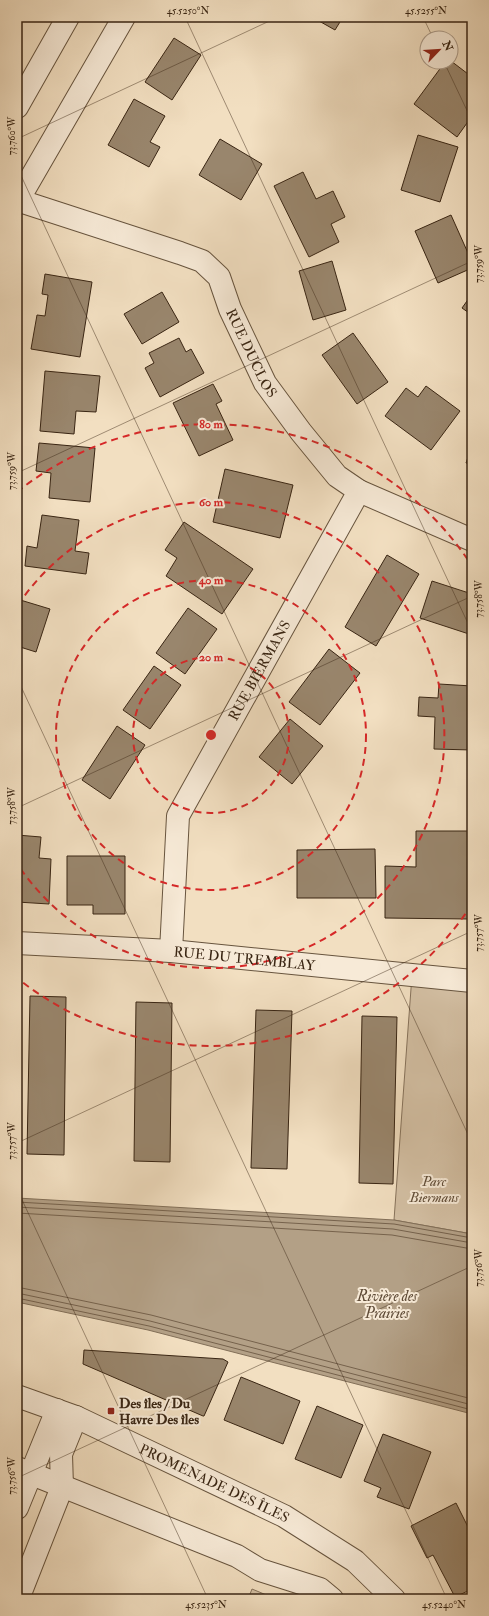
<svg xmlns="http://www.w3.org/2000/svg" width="489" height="1616" font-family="'IM FELL Double Pica',serif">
<rect width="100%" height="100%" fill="#f2dfc1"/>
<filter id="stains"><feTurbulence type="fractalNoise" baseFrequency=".005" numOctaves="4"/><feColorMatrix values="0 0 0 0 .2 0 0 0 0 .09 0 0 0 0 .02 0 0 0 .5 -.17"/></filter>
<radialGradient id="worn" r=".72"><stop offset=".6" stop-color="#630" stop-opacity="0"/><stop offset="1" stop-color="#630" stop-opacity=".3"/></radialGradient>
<g fill="#d3bfa3" stroke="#86725b">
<polygon points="412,975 472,981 472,1234 394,1220"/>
<polygon points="252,1589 276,1599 248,1599"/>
</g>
<polygon fill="#b3a086" stroke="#826f58" points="17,1198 394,1220 472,1234 472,1414 148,1330 17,1302"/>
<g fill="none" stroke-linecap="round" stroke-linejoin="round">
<g stroke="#76624c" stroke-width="1">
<polyline points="17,1202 394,1224 472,1238"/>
<polyline points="17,1207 393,1229 472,1243"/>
<polyline points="17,1213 392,1235 472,1249"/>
<polyline points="17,1287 151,1315 472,1399"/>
<polyline points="17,1293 150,1321 472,1405"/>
<polyline points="17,1298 149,1326 472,1410"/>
</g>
</g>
<g fill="#99866d" stroke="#392513">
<polygon points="312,17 343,17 335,30"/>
<polygon points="174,38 201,55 172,100 145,82"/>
<polygon points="472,41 472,50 468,47"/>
<polygon points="451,61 472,77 472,116 457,137 414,104 445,62"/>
<polygon points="134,99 165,116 150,142 160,147 149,167 108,145"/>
<polygon points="418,135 458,147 440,202 401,190"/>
<polygon points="220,139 262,164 241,200 199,175"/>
<polygon points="303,172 316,199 333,191 345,217 331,224 339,242 309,257 274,186"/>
<polygon points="451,215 472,262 472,268 438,283 415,231"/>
<polygon points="332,261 346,310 313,320 299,271"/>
<polygon points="45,274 92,282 80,357 31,349 37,315 45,316 48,295 42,294"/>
<polygon points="162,292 179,322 142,344 124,314"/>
<polygon points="472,294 472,315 462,308"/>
<polygon points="353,333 388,382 357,404 322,355"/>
<polygon points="179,338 186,352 191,349 204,373 160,397 145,368 154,363 149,353"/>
<polygon points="45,371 100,376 96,412 76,411 74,434 40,431"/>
<polygon points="213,384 222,401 216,404 233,440 199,456 173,403"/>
<polygon points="426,386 460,411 431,450 385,416 406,388 418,397"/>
<polygon points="39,443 95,448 90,502 49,498 51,473 36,471"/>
<polygon points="472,445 472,464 466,463"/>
<polygon points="225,469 293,485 280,538 213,522"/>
<polygon points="42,515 79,520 75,551 89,553 86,574 25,566 27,546 37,548"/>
<polygon points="184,522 253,569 222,614 166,576 177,558 165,550"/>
<polygon points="387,555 419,574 376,646 345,627"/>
<polygon points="432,581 472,594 472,635 420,618"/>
<polygon points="17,599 50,609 36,652 17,646"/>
<polygon points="188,608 217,629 185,674 156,653"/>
<polygon points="329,649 360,673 320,725 289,702"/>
<polygon points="154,666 181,685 150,729 123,710"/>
<polygon points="439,684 472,686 472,750 434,749 435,717 418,716 419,697 438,698"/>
<polygon points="290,719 323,746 292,784 259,757"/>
<polygon points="117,726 145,745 110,799 82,780"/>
<polygon points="416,831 470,831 469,919 385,918 385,866 416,867"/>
<polygon points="17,835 41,837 39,858 51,859 49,904 17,902"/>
<polygon points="375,849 376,898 297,898 297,850"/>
<polygon points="67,856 125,856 125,914 93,914 93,905 67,905"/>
<polygon points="30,996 66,997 64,1155 27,1154"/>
<polygon points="136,1002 172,1003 170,1162 134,1161"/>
<polygon points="256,1010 292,1011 287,1169 251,1168"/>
<polygon points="362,1016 397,1017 393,1184 359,1183"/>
<polygon points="84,1350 223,1359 228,1362 204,1416 203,1416 83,1364"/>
<polygon points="241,1377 300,1401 283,1444 224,1420"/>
<polygon points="317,1406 363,1425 341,1478 295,1459"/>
<polygon points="383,1434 431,1452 409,1509 377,1497 381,1488 364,1481"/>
<polygon points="456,1503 472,1535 472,1589 455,1597 433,1555 427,1558 411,1526"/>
</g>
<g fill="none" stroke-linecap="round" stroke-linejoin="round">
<defs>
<g id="minor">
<polyline points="17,107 68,17"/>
<path id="s1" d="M17,200L180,253L202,261L219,277L230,309L265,383L301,432L337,476L359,491L472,540"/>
<polyline points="17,202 124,17"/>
<path id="s2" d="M17,943L171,951L472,981"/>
<path id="s3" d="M171,951L178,816L359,491"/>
<path id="s4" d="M17,1396L76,1417L284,1516L355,1561L394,1599"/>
<polyline points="17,1468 237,1556 260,1570 320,1589 332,1599"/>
<polyline points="17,1508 57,1410"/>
<polyline points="18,1599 62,1487 61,1454 76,1417"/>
</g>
</defs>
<use href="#minor" stroke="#67543e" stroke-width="24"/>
<use href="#minor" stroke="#f7ead7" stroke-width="22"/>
</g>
<path fill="none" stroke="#392513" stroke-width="1" stroke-opacity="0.45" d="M185,17L472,632M423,17L433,38M444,62L472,121M17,139L278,17M17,167L472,1143M17,473L472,261M17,678L447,1599M17,808L472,596M17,1143L472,931M17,1189L208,1599M17,1478L472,1266"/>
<g fill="none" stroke="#d62828" stroke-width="2" stroke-dasharray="7 5">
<circle cx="211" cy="735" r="78"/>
<circle cx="211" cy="735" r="155"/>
<path d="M18 605A233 233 0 1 1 18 865"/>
<path d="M472 904A311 311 0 0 1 17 978M17 492A311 311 0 0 1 472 566"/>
</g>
<rect fill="#8f2418" stroke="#f7ead7" stroke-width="1.5" x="107" y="1407" width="8" height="8" rx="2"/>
<g text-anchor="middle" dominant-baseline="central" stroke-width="4" stroke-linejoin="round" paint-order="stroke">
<g font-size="14" fill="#392513" stroke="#f7ead7">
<text stroke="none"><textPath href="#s1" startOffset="301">RUE DUCLOS</textPath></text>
<text stroke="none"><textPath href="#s3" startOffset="302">RUE BIERMANS</textPath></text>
<text stroke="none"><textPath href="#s2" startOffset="228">RUE DU TREMBLAY</textPath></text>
<text stroke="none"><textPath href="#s4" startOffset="216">PROMENADE DES ÎLES</textPath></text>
</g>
<g font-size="14" font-style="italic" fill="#604c37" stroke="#f7ead7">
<text x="434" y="1181">Parc<tspan x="434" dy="16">Biermans</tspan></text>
</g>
<g font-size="14" font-weight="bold" fill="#392513" stroke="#f7ead7" text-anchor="start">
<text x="119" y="1403">Des îles / Du<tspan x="119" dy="16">Havre Des îles</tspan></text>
</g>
<g font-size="15" font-style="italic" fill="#5e4a36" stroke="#f7ead7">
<text x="387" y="1296">Rivière des<tspan x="387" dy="17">Prairies</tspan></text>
</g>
</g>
<circle cx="211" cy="735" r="6" fill="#d62828" stroke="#f7ead7" stroke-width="2"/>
<g font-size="12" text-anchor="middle" font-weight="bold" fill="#d62828" stroke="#f7ead7" stroke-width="4" stroke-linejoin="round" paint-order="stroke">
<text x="211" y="428">80 m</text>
<text x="211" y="506">60 m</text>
<text x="211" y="584">40 m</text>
<text x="211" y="661">20 m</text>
</g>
<rect width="489" height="1616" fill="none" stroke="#f2dfc1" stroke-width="44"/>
<g transform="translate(439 50) rotate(65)"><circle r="19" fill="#f7ead7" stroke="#ab9b89"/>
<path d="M0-3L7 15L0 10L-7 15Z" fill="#8f2418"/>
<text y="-6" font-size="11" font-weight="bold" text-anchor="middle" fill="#392513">N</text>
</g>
<rect x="22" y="22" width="445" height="1572" fill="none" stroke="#392513" stroke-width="1.5"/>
<g font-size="10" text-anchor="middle" fill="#392513">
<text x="188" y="14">45.5250°N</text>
<text x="426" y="14">45.5255°N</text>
<text transform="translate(11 136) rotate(-90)" y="4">73.760°W</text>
<text transform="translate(478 264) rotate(-90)" y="4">73.759°W</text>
<text transform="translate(11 471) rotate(-90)" y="4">73.759°W</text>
<text transform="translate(478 599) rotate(-90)" y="4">73.758°W</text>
<text transform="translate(11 806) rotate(-90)" y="4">73.758°W</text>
<text transform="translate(478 933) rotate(-90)" y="4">73.757°W</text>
<text transform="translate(11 1141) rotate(-90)" y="4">73.757°W</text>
<text transform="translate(478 1268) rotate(-90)" y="4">73.756°W</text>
<text transform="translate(11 1476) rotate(-90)" y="4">73.756°W</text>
<text x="206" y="1608">45.5235°N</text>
<text x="444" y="1608">45.5240°N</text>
</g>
<rect width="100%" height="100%" filter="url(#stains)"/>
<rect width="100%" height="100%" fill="url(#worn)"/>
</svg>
